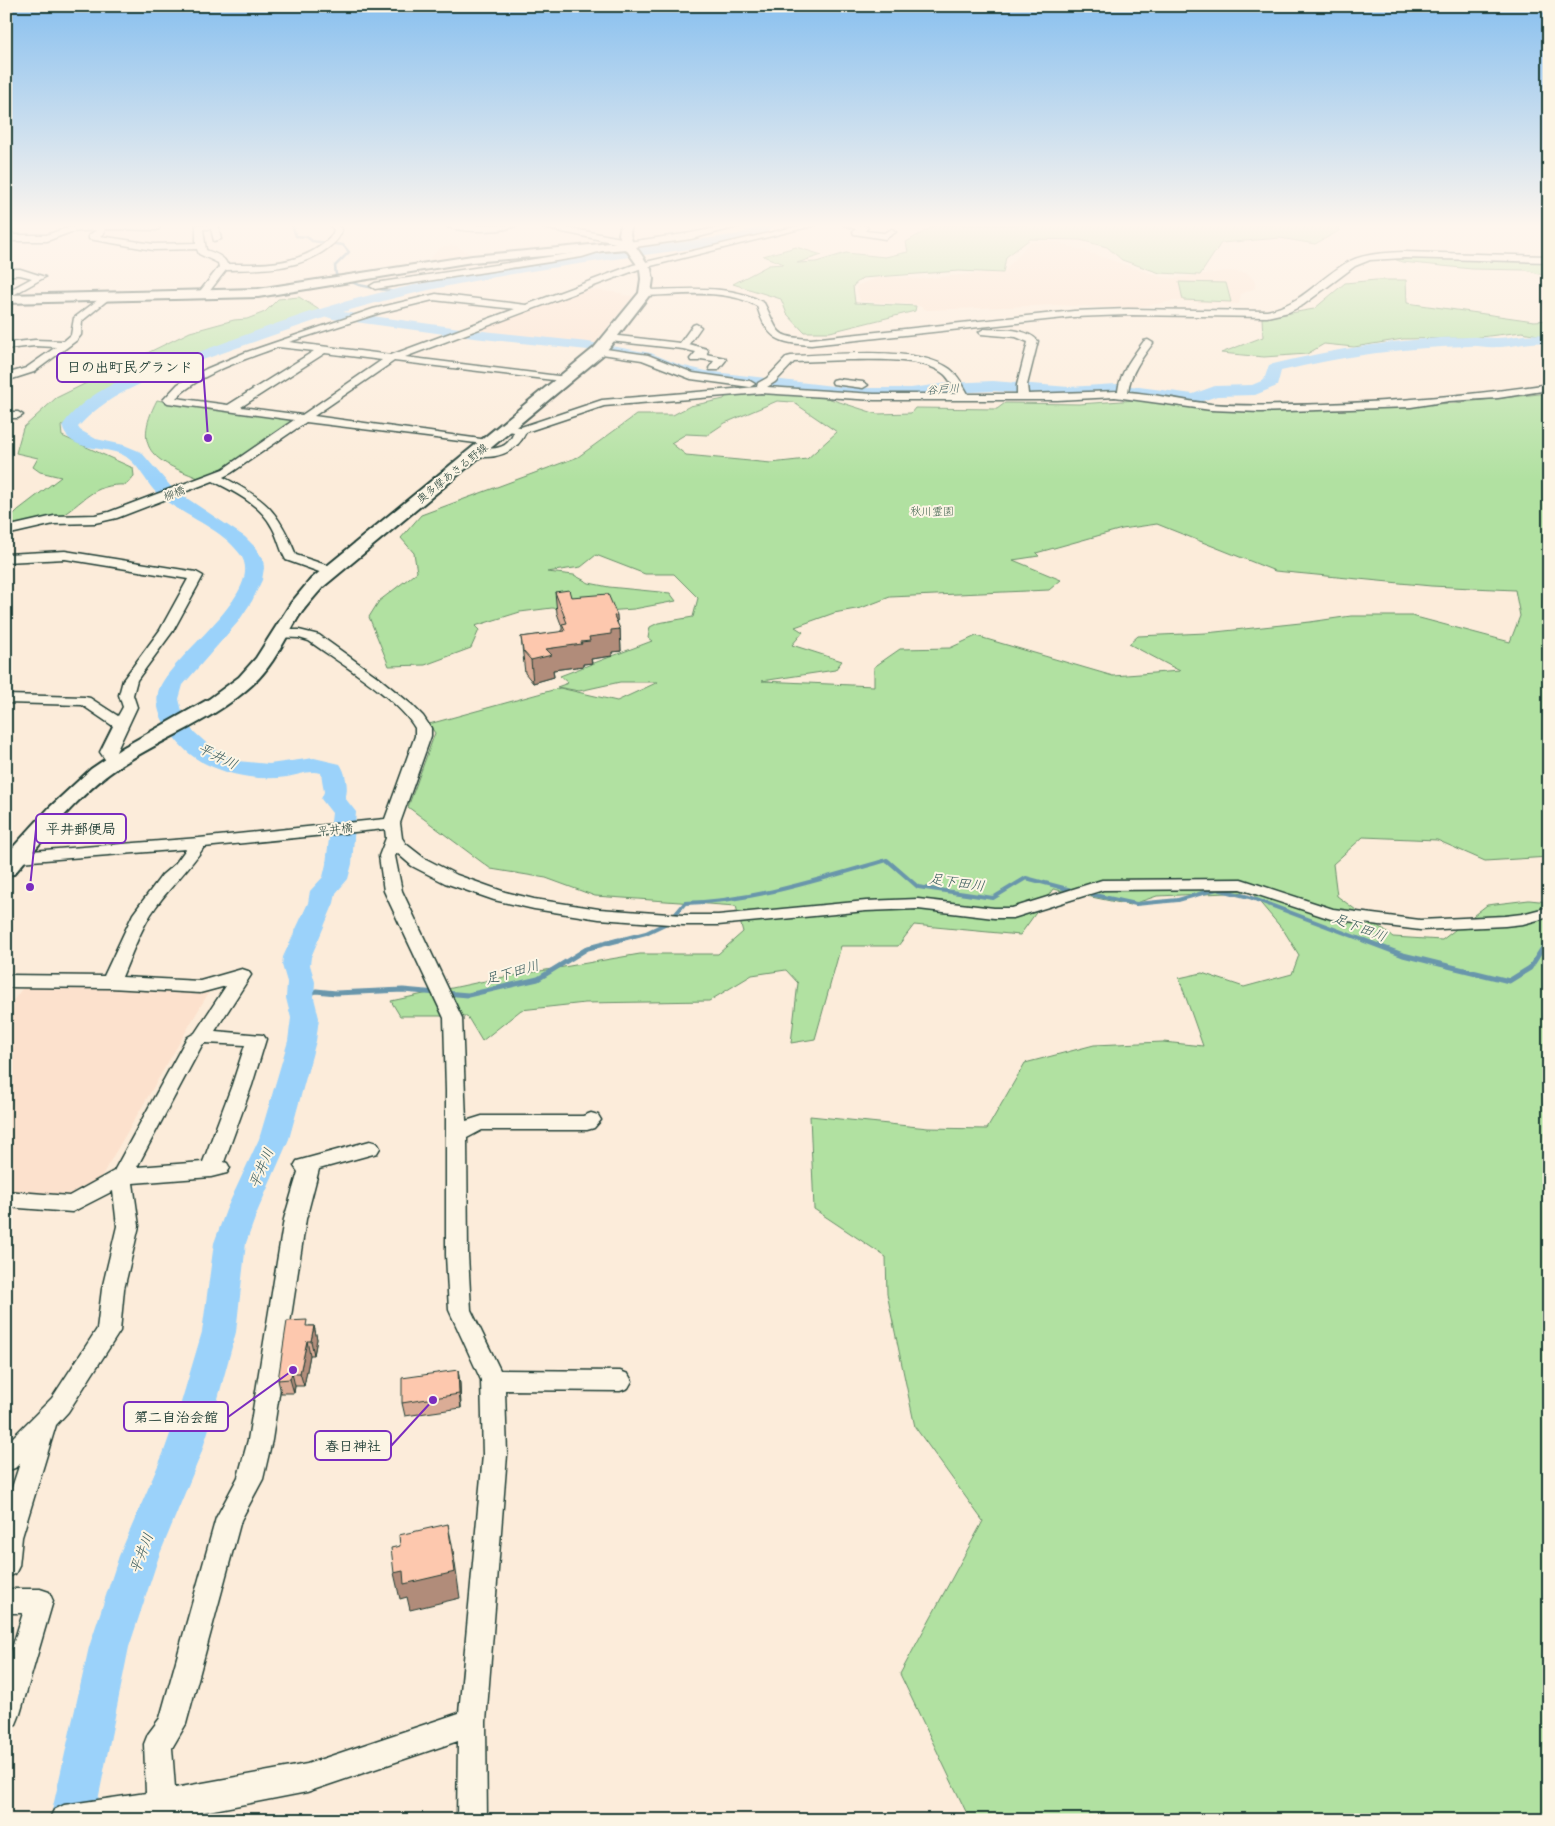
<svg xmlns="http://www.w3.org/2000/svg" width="1555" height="1826" font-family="Delius,'Klee One',sans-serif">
<rect width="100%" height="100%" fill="#fcecda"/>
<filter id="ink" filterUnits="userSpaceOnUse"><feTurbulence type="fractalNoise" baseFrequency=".02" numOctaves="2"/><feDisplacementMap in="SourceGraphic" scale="10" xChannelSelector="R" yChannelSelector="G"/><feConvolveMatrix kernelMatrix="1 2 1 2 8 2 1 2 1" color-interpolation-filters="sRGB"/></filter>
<g filter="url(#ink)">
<g fill="#fce1cd">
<polygon points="1055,241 1161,277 1175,278 1227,271 1247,273 1255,281 1255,288 1241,294 1239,304 1174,301 1133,308 1057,305 927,310 917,305 860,301 856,286 876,278 895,277 919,279 982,273 1003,273 1030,242"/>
<polygon points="455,245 476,257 440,262 429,259 441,247"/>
<polygon points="581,289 623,293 621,295 633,296 592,346 468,332"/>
<polygon points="93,984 209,992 101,1177 69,1194 55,1196 6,1193 6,1010 25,985"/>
</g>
<g fill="#b1e1a1" stroke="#688f6a" fill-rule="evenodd">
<polygon points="936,225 1338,225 1339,231 1315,244 1280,238 1221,243 1200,275 1160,273 1122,260 1107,247 1080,240 1030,239 1006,257 1003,273 959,271 862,278 853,286 855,303 916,306 915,311 830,332 804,332 787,314 781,299 733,284 769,265 784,264 763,256 796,247 822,255 797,263 816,262 846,253 885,257 908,252 906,242"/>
<polygon points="1391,258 1549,262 1549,277 1526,270 1472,269 1402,262"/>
<polygon points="1376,280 1406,280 1407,303 1534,321 1549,320 1549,337 1522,332 1472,338 1403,339 1354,347 1324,344 1307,354 1264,357 1221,353 1263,337 1262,318 1314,309 1345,283"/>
<polygon points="1179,282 1226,283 1231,302 1183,300"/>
<path d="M299,297L321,311L138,375L61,426L62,436L133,468L134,476L126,485C92,483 84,503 58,518C44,526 22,529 6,534V522L18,510L61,477L40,472L33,467L38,458L16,453L23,428L56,398L190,332L234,320L247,319L265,312L278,299Z"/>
<path d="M762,391L827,398L877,414L911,413L915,408L997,409L1005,403L1079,404L1136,400L1228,410L1380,407L1455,403L1549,393V857L1485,861L1437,840L1363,837L1333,864L1337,896L1393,937L1442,940L1487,905L1529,900L1549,902V1820H970L900,1674L983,1521L915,1427L887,1294L886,1257L814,1209L810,1116L928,1128L987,1129L1025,1063L1094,1045L1163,1042L1203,1046L1179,978L1202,973L1244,987L1292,974L1299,955L1284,931L1251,892L1157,896L1130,905L1053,889L1020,935L914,925L898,946H841L815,1039L791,1043L798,983L786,970L752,975L709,1001L585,1003L521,1010L482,1041L467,1016H400L391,1001L499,978L640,954H718L743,932L736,906L595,896L546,878L491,869L408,807L435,733L429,724L560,688L617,701L658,682H620L579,691L557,687L568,683L560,676L652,641L648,638L650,627L658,623L693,617L698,598L674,574H645L596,555L581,567L547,572L574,575L589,583L609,587L670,593L676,601L634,609L592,612L552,608L520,612L475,626L479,630L471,648L425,665L389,666L369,617L379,601L417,572L414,553L401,538L421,515L578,457L636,415H673L690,406L724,399L727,394ZM777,401L793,402L837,432L807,459L771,463L686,455L671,443L686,434L707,435L725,423ZM1157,524L1275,571L1431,586L1515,590L1520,616L1510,642L1412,616H1351L1310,622L1206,633L1138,636L1129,644L1180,671L1113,676L976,636L950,648L900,649L874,667V686L762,681L835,670L842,661L792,645L803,632L795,627L834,613L861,608L890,597L1049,590L1061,580L1013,560L1039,556L1036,553L1122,529Z"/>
<path d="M157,400L162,401L297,419L227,467L201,479C158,462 130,452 157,400Z"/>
</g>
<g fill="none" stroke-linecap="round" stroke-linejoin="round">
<polyline stroke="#6996ab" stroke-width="2.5" points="292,225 296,236 307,237 312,241 343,245 349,252 335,266 336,275 359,285 400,293"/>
<g stroke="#6996ab" stroke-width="4">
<polyline points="1085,893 1136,904 1178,900 1217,889 1249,897 1366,941"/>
<path d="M615,941L646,933L669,922L685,903C755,901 820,879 887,860L918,887L993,898L1026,878L1075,891"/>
<polyline points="1548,941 1549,939"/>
</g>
<g stroke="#6996ab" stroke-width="5">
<polyline points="1363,940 1403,955 1509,981 1530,968 1548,940"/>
<polyline points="445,993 468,995 538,979 588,948 619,940"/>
<polyline points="300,998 316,991 336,993 403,990 437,993"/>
</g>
<path fill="#9bd2fa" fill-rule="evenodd" d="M762,225H776L763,235L741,242C608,261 472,273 343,312L474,330L588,342L651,353L680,365L706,371L850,388H911L949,383L993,381L1069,387L1116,384L1193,394L1215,386L1252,385L1264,380L1269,365C1334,349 1402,338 1469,337C1478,336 1487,338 1496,338C1515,338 1528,332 1549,335V343C1528,341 1515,347 1496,347C1487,348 1478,345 1469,346C1407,347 1342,356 1281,371L1277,386L1255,395L1217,396L1194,404L1116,394L1069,397L993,391L949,393L911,398H850L705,381L670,371L642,360L588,350L474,338L333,319L327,317C287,330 248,344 208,358C162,375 112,389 78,427L80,430L96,439L124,445L141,452L173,489L245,537L254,546L263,559L264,568L262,580L252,601L238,622L183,685L179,699L184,719L193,731L212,748L237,761L269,764L314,758L340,764C346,772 349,790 345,798L356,812L352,864L348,879L336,893L334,903L311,957L310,965L315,982L314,998L319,1018L316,1041L289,1139L258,1210L246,1243L236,1332L216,1406L201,1454L159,1556L129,1647L94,1820H50L89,1647L119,1556L163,1454L180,1406L202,1332L214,1243L226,1210L259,1139L288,1041L291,1018L286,998L287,982L282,965L283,957L308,903L310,891L323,877L326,864L332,813L321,799L324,792L321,773C309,770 299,775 287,777C260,781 231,776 206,764C192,758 179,745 170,732C162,721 155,708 158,693C166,658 269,593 240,554C221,528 185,517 161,497C146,485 140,464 123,455C103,445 69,453 62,426C92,382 152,369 199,352C253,332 307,311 363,297C487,266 613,252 739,234Z"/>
<defs>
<g id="minor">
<path d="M97,225H159V229L156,230L105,229L104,233L100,236L153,244L196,243V225H218L221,239L214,241L211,229H203L206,250C214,253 224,256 227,264C260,264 294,266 322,245C327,241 332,237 334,230L330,225H338L342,230C340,238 335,243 328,248C298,271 262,269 226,270L205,297L202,298L197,295L219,267L218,263L199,254L197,249L153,250L89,239V235L97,230L71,232L47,241H11L6,237V227H9L14,235H46L70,227Z"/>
<path d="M445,225H517C505,233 457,233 445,225Z"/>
<polygon points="539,225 553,225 621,238 625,241 621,244 543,228"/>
<polygon points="731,225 745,225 691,239 628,248 624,245 628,242 691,233"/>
<path d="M803,225H816L639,269L405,357L566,377L570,378L571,380L570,382L394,361L314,416L488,440L494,443L492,445L306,422L231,473L223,477C265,499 278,510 296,555L335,568L336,571L335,574H325L286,560C280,550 278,537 272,527C260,504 234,492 213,481L117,518L95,523L54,524L6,535V527L54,516L95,515L109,512L223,469L294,420L168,403L163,400L178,384L206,369L244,353L373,309L436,294L526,305L633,265ZM433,300L515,309L391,355L289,342L380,313ZM278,347L314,351L228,405L176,398C203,372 244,360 278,347ZM325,353L382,360L302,415L241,407Z"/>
<polygon points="844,225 864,225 868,227 865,231 884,233 892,229 896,232 885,239 854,234 853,232 856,229"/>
<polygon points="608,243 611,244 611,248 582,257 375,289 370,286 375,283 581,252"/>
<path d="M1404,252L1549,256V262L1404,258L1370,260L1355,266L1303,305L1289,312L1267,317L1128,315L1074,317L811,345C778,343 767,339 757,306C725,288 680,295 645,296L640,293L645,290C684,290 730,283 764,303C780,333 773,337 811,339L1074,311L1128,309L1267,311C1305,303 1319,277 1350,261C1368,253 1385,253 1404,252Z"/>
<polygon points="6,269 20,269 45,277 6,299 6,292 32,278 20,275 6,275"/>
<polygon points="107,293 110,294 110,298 82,321 81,335 77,340 34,372 6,381 6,374 26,368 56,347 35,346 6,349 6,343 35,340 64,341 71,335 74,318"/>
<polygon points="696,324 701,327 689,344 707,349 708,351 706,354 725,358 726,360 718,370 710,370 709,368 714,361 701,359 699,361 691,361 690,359 696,352 683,349 610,341 605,338 610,335 680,343 693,325"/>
<path d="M984,329C1001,330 1025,327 1038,341L1027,385L1028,394L1118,391C1120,372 1133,356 1144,341L1148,340L1153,343C1142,358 1130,373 1128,392C1156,394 1184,401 1211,404C1249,407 1288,405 1325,404C1400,401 1475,395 1549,384V390L1498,398L1449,401L1411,407L1260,412L1211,410L1115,397L1057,400H874L761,393L604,406L526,432C517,453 493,461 472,455L470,453C481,442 504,459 514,432L503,430L501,428L503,426L521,427L602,400L757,387L758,383L767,378L787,357L791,356C831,355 917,345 950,369C958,375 963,385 968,394H1017V385L1028,342L1016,337L981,334L979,332ZM848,360C874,360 923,357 944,374C950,379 953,387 957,394H874L767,387L775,382L794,362Z"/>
<polygon points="599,348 648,355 693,373 750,381 755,384 750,387 691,379 642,360 595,353 595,349"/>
<polygon points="837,379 863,382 868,385 863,388 833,384 832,382 833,380"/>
<polygon points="6,412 18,412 23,415 18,418 6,418"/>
<polygon points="65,551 196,572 203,576 173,631 137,680 133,695 137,707 116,752 122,762 119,765 109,765 100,752 113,726 82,705 6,703 6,695 85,697 90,698 118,716 123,707 119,695 123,680 160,630 188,579 65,559 6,562 6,554"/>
<path d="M280,630H299L319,635L379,678L412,705L423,716L431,728V736L400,823L402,838L406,844L424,858L457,875L505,892L534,899L599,909L683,915H718L866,901L918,899L994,908H1012L1102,880L1241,879L1333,909L1420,920L1505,916L1522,914L1549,907V917L1523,924L1505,926L1420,930L1331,919L1240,889L1103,890L1013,918H994L918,909L866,911L718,925H683L599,919L534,909L494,900L445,883L412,866L397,853L395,856L402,891L462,1018L466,1121L482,1116H583L591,1113L598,1115L601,1120L594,1128L587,1130H482L467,1138L468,1255L471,1310L500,1370L620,1371L628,1374L632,1381L628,1388L620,1391L505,1390L507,1455L486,1722L487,1820H457L458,1741L307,1792L193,1814L192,1820H49L54,1810L64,1805L146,1793L144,1744L148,1734L160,1718L216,1518L238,1477L248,1440L284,1219L298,1172L294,1166L297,1161L370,1141L377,1143L380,1148L377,1153L319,1169L306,1219L272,1440L263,1479L241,1520L186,1724L172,1748L175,1788L307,1764L459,1713L483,1455L481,1380L449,1310L446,1255V1091L444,1018L384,891L379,856L386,838L385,829L204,847C188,871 167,889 151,914C139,933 131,956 122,977L200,981L242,969L248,971L251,975L215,1031L263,1035L266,1039L252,1085L224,1162L227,1163L230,1168L227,1173L211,1177L133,1183L139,1226L124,1289L120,1331L68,1412L56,1425L22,1537L19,1566L15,1574L6,1578V1506L20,1463L15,1468L6,1471V1444L52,1398L97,1329L102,1289L117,1226L113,1191L72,1212L6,1207V1191L69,1196L114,1171L185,1041L188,1037L195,1033L226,986L200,993L110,988L6,987V975L104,976L133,914L162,875L175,864L186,849L6,863V853L199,838L385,819L415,736V728C398,698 338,662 309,641L299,638L275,637L273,634ZM205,1043L245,1045L232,1085L203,1162L137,1167L202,1045Z"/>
<polygon points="6,1589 40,1589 49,1592 53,1601 20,1714 16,1724 6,1727 6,1667 23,1613 6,1613"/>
</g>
<path id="major" d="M621,225H631L630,234L632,241L651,269L653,279L651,293L604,354L323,587C315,596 306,606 299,616C285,639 273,666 252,685C214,720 163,738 120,766C78,794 47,836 14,874L6,875V855L49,808L91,769L122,748L209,699L239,677L256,658L291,603L311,579L594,348L639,293L641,279L640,269L626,249L472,262L258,297L6,303V295L258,289L472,256L622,242L619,234Z"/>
</defs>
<use href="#minor" stroke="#1f3d34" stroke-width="3"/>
<use href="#major" stroke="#1f3d34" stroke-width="4"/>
<use href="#minor" fill="#fcf5e5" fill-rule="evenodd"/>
<use href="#major" fill="#fcf5e5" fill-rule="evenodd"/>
</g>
<g fill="#daac96" stroke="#1f3d34">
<polygon points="555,592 571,597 617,623 620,629 621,651 612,652 612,656 591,659 592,663 583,664 583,666 553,670 554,677 533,683 525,673 521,637 562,632 562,627 557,613"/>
<polygon points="309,1326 314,1326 317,1339 314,1355 310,1355 304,1386 295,1386 294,1393 281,1393 278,1380"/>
<polygon points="458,1370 460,1384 461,1408 405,1416 402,1403"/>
</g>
<g fill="#b18c7a" stroke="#1f3d34">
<polygon points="617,615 618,629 620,629 621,651 612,652 612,656 591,659 592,663 583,664 583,666 553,670 554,677 533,683 531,660 546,649 581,642 589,637 614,616"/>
<polygon points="314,1326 317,1339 314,1355 311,1341"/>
<polygon points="307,1341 310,1355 304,1386 300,1373"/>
<polygon points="458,1370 460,1384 461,1408 459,1394"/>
<polygon points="292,1373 295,1386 294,1393 290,1379"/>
<polygon points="448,1524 453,1550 460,1598 410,1610 407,1597 400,1599 394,1573"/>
</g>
<g fill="#fdc8ae" stroke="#1f3d34">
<polygon points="569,590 571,597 608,594 617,615 614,616 620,629 611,630 611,634 589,637 590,641 581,642 582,644 546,649 552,655 531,660 523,651 521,637 565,631 562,624 567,623 555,592"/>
<polygon points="307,1320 306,1326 314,1326 311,1341 307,1341 300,1373 292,1373 290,1379 278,1380 287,1321"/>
<polygon points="458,1370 459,1394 402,1403 402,1378"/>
<polygon points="448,1524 455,1572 404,1584 403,1571 394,1573 391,1548 400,1546 399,1535"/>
</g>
</g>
<linearGradient id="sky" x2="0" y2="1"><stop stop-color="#89c0ef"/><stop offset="0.47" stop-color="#fef6ee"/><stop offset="1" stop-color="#fef6ee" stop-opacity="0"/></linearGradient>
<rect width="1555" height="480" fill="url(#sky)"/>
<g text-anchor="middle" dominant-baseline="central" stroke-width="4" stroke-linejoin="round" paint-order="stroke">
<g font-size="11" font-style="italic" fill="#385b5c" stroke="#fcf5e5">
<text transform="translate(943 389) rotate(-4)">谷戸川</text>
</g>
<g font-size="11" fill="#1f3d34" stroke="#fcf5e5">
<text transform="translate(452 473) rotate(-39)">奥多摩あきる野線</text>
<text transform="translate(174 493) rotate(-21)">柳橋</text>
</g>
<g font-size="11" fill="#3c5e4a" stroke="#fcf5e5">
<text x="932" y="511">秋川霊園</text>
</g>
<g font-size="12" fill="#1f3d34" stroke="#fcf5e5">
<text transform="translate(335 829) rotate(-7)">平井橋</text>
</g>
<g font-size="14" font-style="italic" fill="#385b5c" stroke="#fcf5e5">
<text transform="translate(218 756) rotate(26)">平井川</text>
<text transform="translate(957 882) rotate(8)">足下田川</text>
<text transform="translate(1360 927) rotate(21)">足下田川</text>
<text transform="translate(512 972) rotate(-16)">足下田川</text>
<text transform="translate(261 1168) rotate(-67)">平井川</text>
<text transform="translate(141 1553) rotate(-69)">平井川</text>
</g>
</g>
<path fill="none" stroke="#7b2cbf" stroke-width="2" d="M208 438L203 368M30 887L36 829M293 1370L228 1417M433 1400L391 1446"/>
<g fill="#7b2cbf" stroke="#fcf5e5" stroke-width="2">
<circle cx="208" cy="438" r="5"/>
<circle cx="30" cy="887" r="5"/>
<circle cx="293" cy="1370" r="5"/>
<circle cx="433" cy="1400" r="5"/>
</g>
<g fill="#fcf5e5" stroke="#7b2cbf" stroke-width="2">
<rect x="57" y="353" width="146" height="29" rx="5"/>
<rect x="36" y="814" width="90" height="29" rx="5"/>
<rect x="124" y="1402" width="104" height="29" rx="5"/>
<rect x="315" y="1431" width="76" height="29" rx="5"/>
</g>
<g font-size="14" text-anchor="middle" font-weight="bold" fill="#1f3d34">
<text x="130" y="372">日の出町民グランド</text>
<text x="81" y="834">平井郵便局</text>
<text x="176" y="1422">第二自治会館</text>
<text x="353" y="1451">春日神社</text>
</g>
<rect width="1555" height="1826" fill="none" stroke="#fcf5e5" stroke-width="25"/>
<rect x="12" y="12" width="1530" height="1801" fill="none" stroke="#1f3d34" stroke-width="2" filter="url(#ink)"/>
</svg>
